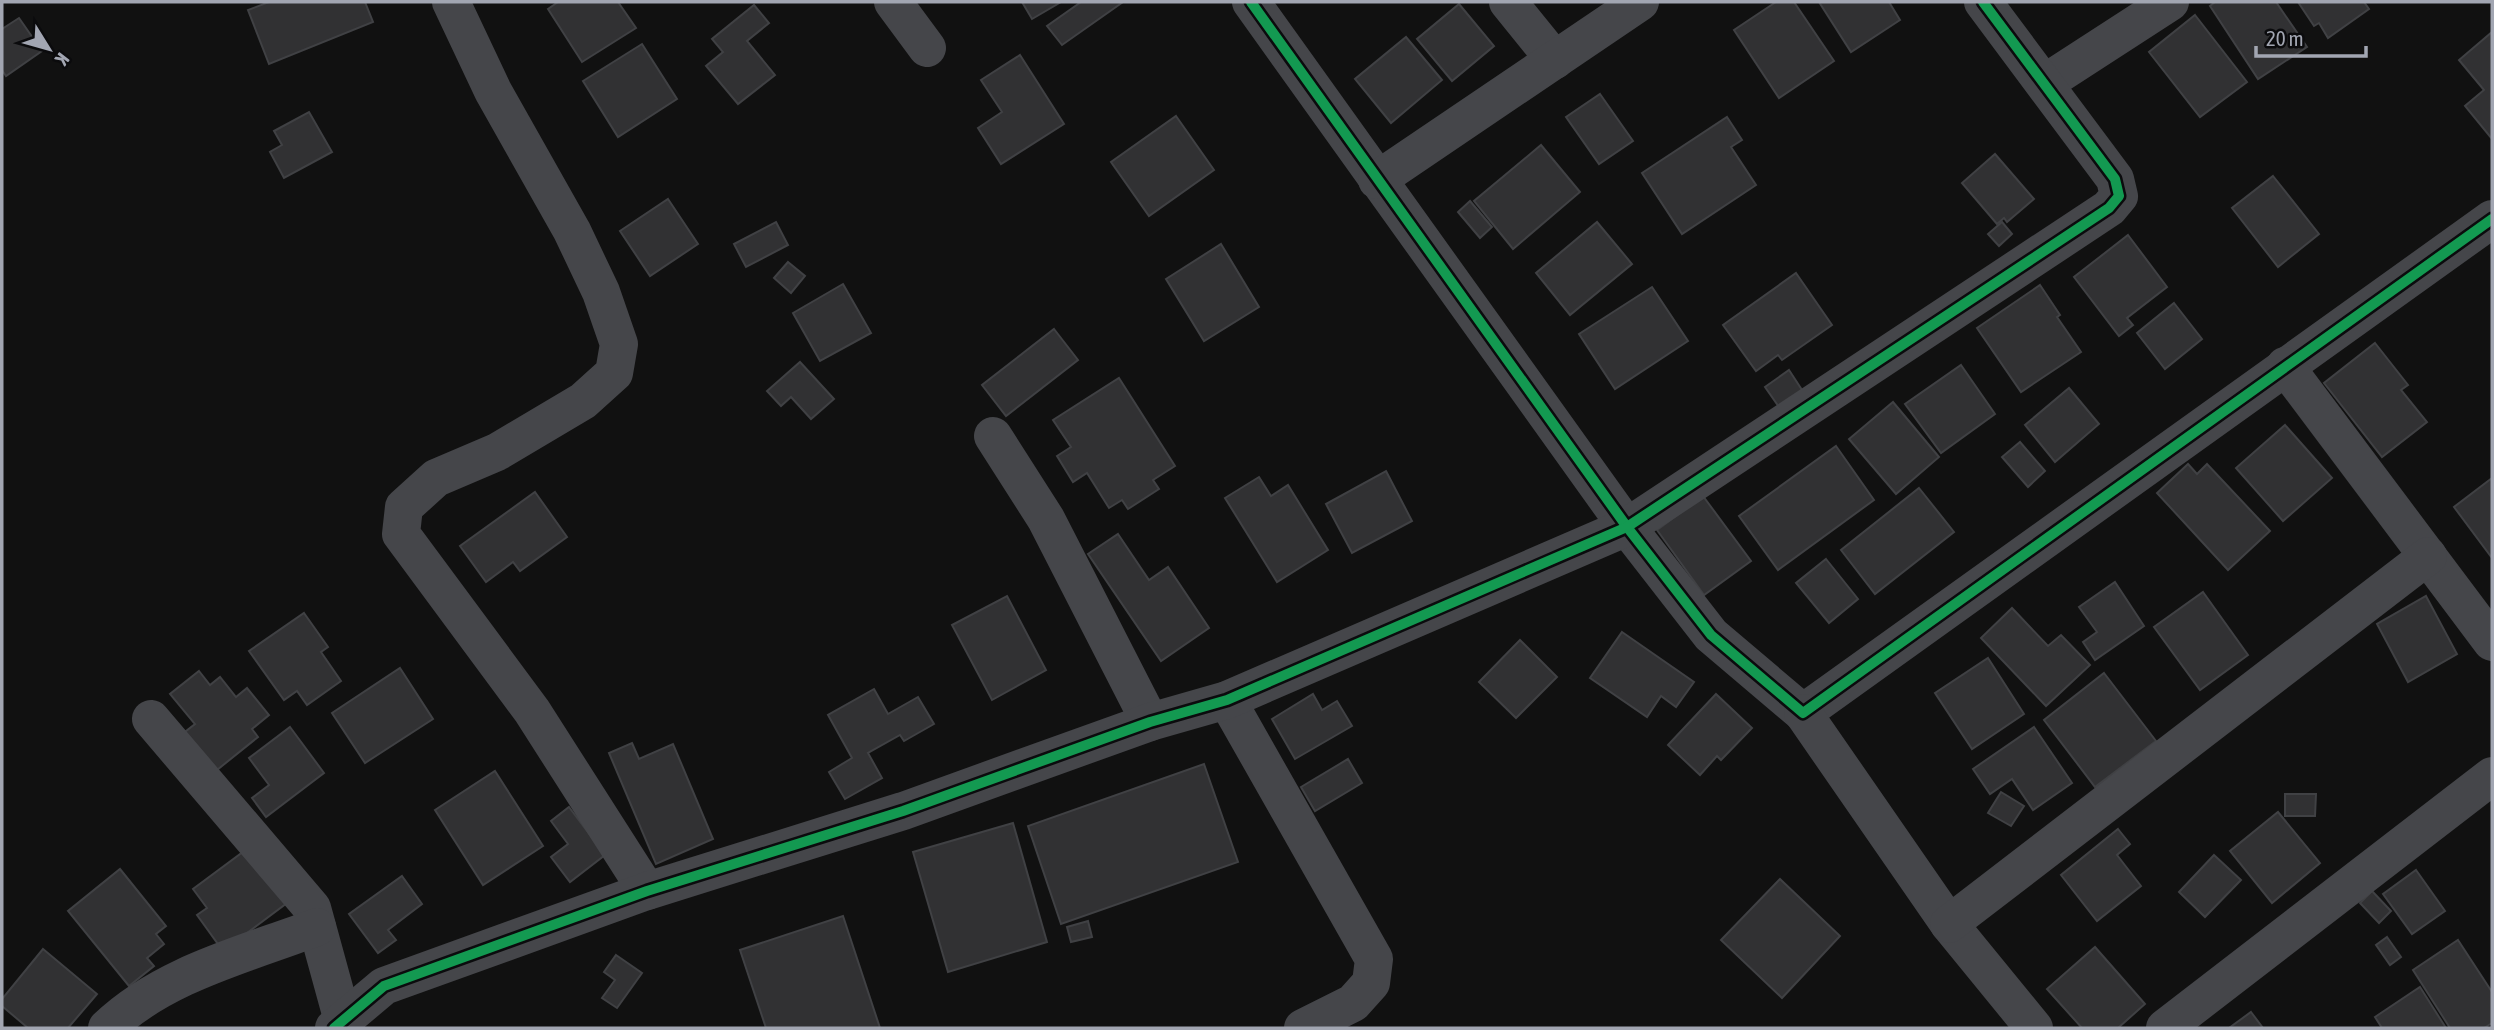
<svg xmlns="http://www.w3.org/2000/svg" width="2494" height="1030" font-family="'Asap Condensed',sans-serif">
<rect width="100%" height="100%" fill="#111"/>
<g fill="#313133" stroke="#404144" stroke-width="2">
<polygon points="269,2 365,2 373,22 269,64 248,10"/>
<polygon points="558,2 618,2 636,28 582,62 548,9"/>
<polygon points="1022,2 1061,2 1032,19"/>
<polygon points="1081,2 1123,2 1062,45 1047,26"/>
<polygon points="1776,2 1794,2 1834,61 1779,98 1734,30"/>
<polygon points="1819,2 1889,2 1900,20 1851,52"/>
<polygon points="2215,2 2276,2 2307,47 2258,79 2210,6"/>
<polygon points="2298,2 2364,2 2369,9 2328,38 2319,23 2314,26"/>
<polygon points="1459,4 1494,46 1452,81 1417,39"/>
<polygon points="754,5 769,23 747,41 775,75 738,104 706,66 723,52 712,39"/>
<polygon points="2195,15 2247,82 2200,117 2149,52"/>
<polygon points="19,18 42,51 6,76 2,70 2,29"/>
<polygon points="2492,32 2492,139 2465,106 2484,90 2459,60"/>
<polygon points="1406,37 1442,80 1391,123 1355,79"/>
<polygon points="642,44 677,99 618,137 583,81"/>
<polygon points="1020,55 1064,124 1001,164 978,128 1002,112 981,80"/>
<polygon points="1600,94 1633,141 1599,164 1566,117"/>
<polygon points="309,112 332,152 284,178 270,152 282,145 274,131"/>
<polygon points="1176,116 1214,170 1149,216 1111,162"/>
<polygon points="1727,117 1742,140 1731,147 1756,185 1682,234 1642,173"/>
<polygon points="1541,145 1580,192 1513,249 1474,201"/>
<polygon points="1995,154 2034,199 2007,222 2004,218 1997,224 1962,183"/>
<polygon points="2273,176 2319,234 2278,267 2232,208"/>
<polygon points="668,199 698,244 650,276 620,231"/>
<polygon points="1470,201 1492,227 1480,238 1458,212"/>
<polygon points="776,222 788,245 746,267 734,244"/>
<polygon points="1597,222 1632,264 1570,315 1536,273"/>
<polygon points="2002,222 2012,234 1999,246 1988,234"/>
<polygon points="2128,235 2167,287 2127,318 2133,325 2119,336 2074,277"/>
<polygon points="1221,244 1259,307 1204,341 1166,279"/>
<polygon points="788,262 805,276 791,293 774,278"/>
<polygon points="1796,273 1832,325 1782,360 1778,355 1756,371 1723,325"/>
<polygon points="843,284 871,333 820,361 793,313"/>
<polygon points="2040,285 2060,315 2057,317 2081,352 2021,392 1977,328"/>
<polygon points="1652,287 1688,341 1615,389 1579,334"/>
<polygon points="2174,303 2202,339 2165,369 2137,333"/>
<polygon points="1054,329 1078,360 1006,416 982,385"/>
<polygon points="2375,343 2408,385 2401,390 2427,422 2382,457 2324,383"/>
<polygon points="800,362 834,399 811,419 791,397 781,406 767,391"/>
<polygon points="1961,365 1995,414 1941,453 1905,404"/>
<polygon points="1789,370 1804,393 1781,410 1765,387"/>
<polygon points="1119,378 1175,466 1153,480 1159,489 1128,509 1122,500 1109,508 1087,473 1073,482 1057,456 1071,447 1053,420"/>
<polygon points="2069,388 2099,424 2055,462 2025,425"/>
<polygon points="1893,402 1939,457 1896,494 1849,439"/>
<polygon points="2285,425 2332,478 2283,521 2236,468"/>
<polygon points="2020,442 2045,471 2028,487 2002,457"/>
<polygon points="1836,446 1874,500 1778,570 1739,516"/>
<polygon points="2188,464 2197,474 2207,464 2270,531 2228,570 2157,493"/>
<polygon points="1386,471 1412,521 1352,553 1326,504"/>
<polygon points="1259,477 1271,496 1288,485 1328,550 1277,582 1225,498"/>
<polygon points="2492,478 2492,558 2454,507"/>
<polygon points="1919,488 1954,532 1875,594 1841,550"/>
<polygon points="535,492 567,537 520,571 513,562 486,582 460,546"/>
<polygon points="1703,496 1751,561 1704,595 1657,530"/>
<polygon points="1118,534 1149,580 1168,567 1209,628 1161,661 1088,554"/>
<polygon points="1826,559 1858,599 1829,623 1796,583"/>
<polygon points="2115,582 2144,626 2095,660 2083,642 2097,632 2079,607"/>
<polygon points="2203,592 2248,655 2200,690 2154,627"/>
<polygon points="1007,596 1046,670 992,700 952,625"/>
<polygon points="2426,596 2457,654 2408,682 2377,624"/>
<polygon points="2012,608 2048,646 2061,635 2090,665 2046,706 1981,638"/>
<polygon points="304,613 328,647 321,652 341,681 307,705 297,691 284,700 249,651"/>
<polygon points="1622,632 1694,682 1676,707 1661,696 1647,717 1590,678"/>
<polygon points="1520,640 1557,677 1516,718 1479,682"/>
<polygon points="1988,658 2024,714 1972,749 1935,693"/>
<polygon points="400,668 433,719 365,763 332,713"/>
<polygon points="199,671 210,685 220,677 236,697 247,688 269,715 252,729 258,737 212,774 181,735 195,724 170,694"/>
<polygon points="2104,673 2156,741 2095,787 2044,720"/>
<polygon points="874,689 888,714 918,697 934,724 904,741 900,735 868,753 882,778 845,799 829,772 852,758 828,715"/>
<polygon points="1313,694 1322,710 1337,701 1352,726 1295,759 1272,719"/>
<polygon points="1716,694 1752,728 1721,760 1717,756 1700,775 1668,745"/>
<polygon points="290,727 324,773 266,817 252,798 269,785 249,758"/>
<polygon points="2034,727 2072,783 2033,810 2012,779 1990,794 1973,769"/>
<polygon points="632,743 639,759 673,744 713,839 656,864 609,753"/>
<polygon points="1348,759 1362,783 1315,811 1301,787"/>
<polygon points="1204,764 1238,862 1061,924 1028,826"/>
<polygon points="495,771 543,846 483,885 435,810"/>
<polygon points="2001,792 2024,806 2011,826 1988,813"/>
<polygon points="2285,794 2316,794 2315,816 2285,816"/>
<polygon points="569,807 605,855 570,882 551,857 568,844 551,821"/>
<polygon points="2278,812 2320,863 2272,903 2230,851"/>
<polygon points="1013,823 1047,942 948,972 913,852"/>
<polygon points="2118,829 2130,844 2117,855 2141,886 2097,921 2061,875"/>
<polygon points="251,846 291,900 223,951 197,915 207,908 193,889"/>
<polygon points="2214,855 2241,880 2205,917 2179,892"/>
<polygon points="120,869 166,926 156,934 164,944 147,958 154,966 129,986 68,911"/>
<polygon points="2416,870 2445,911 2412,934 2383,894"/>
<polygon points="402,876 422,904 388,930 396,940 378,953 349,914"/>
<polygon points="1780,879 1840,936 1782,998 1721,940"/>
<polygon points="2372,891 2391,911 2379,923 2360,903"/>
<polygon points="843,916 880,1028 766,1028 740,950"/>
<polygon points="1088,921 1092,937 1071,942 1067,927"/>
<polygon points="2387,937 2401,957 2390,965 2376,945"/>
<polygon points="2458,940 2492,992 2492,1023 2484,1028 2450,1028 2413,970"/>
<polygon points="2095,947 2145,1004 2118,1028 2082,1028 2047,989"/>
<polygon points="43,949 97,994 68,1028 28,1028 2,1006 2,999"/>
<polygon points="616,955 642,973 617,1008 602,998 615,980 604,972"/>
<polygon points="2420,987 2446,1028 2382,1028 2375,1017"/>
<polygon points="2251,1012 2263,1028 2229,1028"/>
</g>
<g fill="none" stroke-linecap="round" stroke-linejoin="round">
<g stroke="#45464a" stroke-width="38">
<polyline points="451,2 493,91 572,231 601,292 619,344 614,373 583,401 497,452 436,478 404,507 401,534 532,711 647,891"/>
<polyline points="893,2 927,48"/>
<polyline points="1251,2 1627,527 1711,635 1803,713 2492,219"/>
<polyline points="1508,2 1555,60"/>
<polyline points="2045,83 2170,2"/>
<polyline points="1377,180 1640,2"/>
<polyline points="2285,366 2492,642"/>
<polyline points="993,436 1046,519 1150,722"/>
<polyline points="1227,700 1374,959 1371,983 1353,1003 1303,1028"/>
<polyline points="1803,713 1949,924 2034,1028"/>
<polyline points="151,719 312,908 343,1021"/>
<polyline points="1949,924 2428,556"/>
<path d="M107,1028C163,974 246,954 317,927"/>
<polyline points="334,1028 384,986 647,891 903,811 1150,722 1227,700 1627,527 2109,208 2119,196 2115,179 1983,2"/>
<polyline points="2165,1028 2492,776"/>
</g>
<defs>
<g id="cycleway">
<polyline points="1251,2 1627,527 1711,635 1803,713 2492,219"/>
<polyline points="334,1028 384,986 647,891 903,811 1150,722 1227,700 1627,527 2109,208 2119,196 2115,179 1983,2"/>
</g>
</defs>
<use href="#cycleway" stroke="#0b0b0d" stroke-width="15"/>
<use href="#cycleway" stroke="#139951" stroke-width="10"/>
</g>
<rect width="2494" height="1030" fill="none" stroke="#a2a6b2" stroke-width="7"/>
<g transform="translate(49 49) rotate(127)" stroke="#0b0b0d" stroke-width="5" paint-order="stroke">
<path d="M0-5L12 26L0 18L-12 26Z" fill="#a2a6b2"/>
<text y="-10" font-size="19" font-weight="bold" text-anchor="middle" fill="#a2a6b2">K</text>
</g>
<path d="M2256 46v10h110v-10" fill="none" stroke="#a2a6b2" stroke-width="3.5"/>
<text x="2266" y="46" font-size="21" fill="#a2a6b2" stroke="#0b0b0d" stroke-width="5" paint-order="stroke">20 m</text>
</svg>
